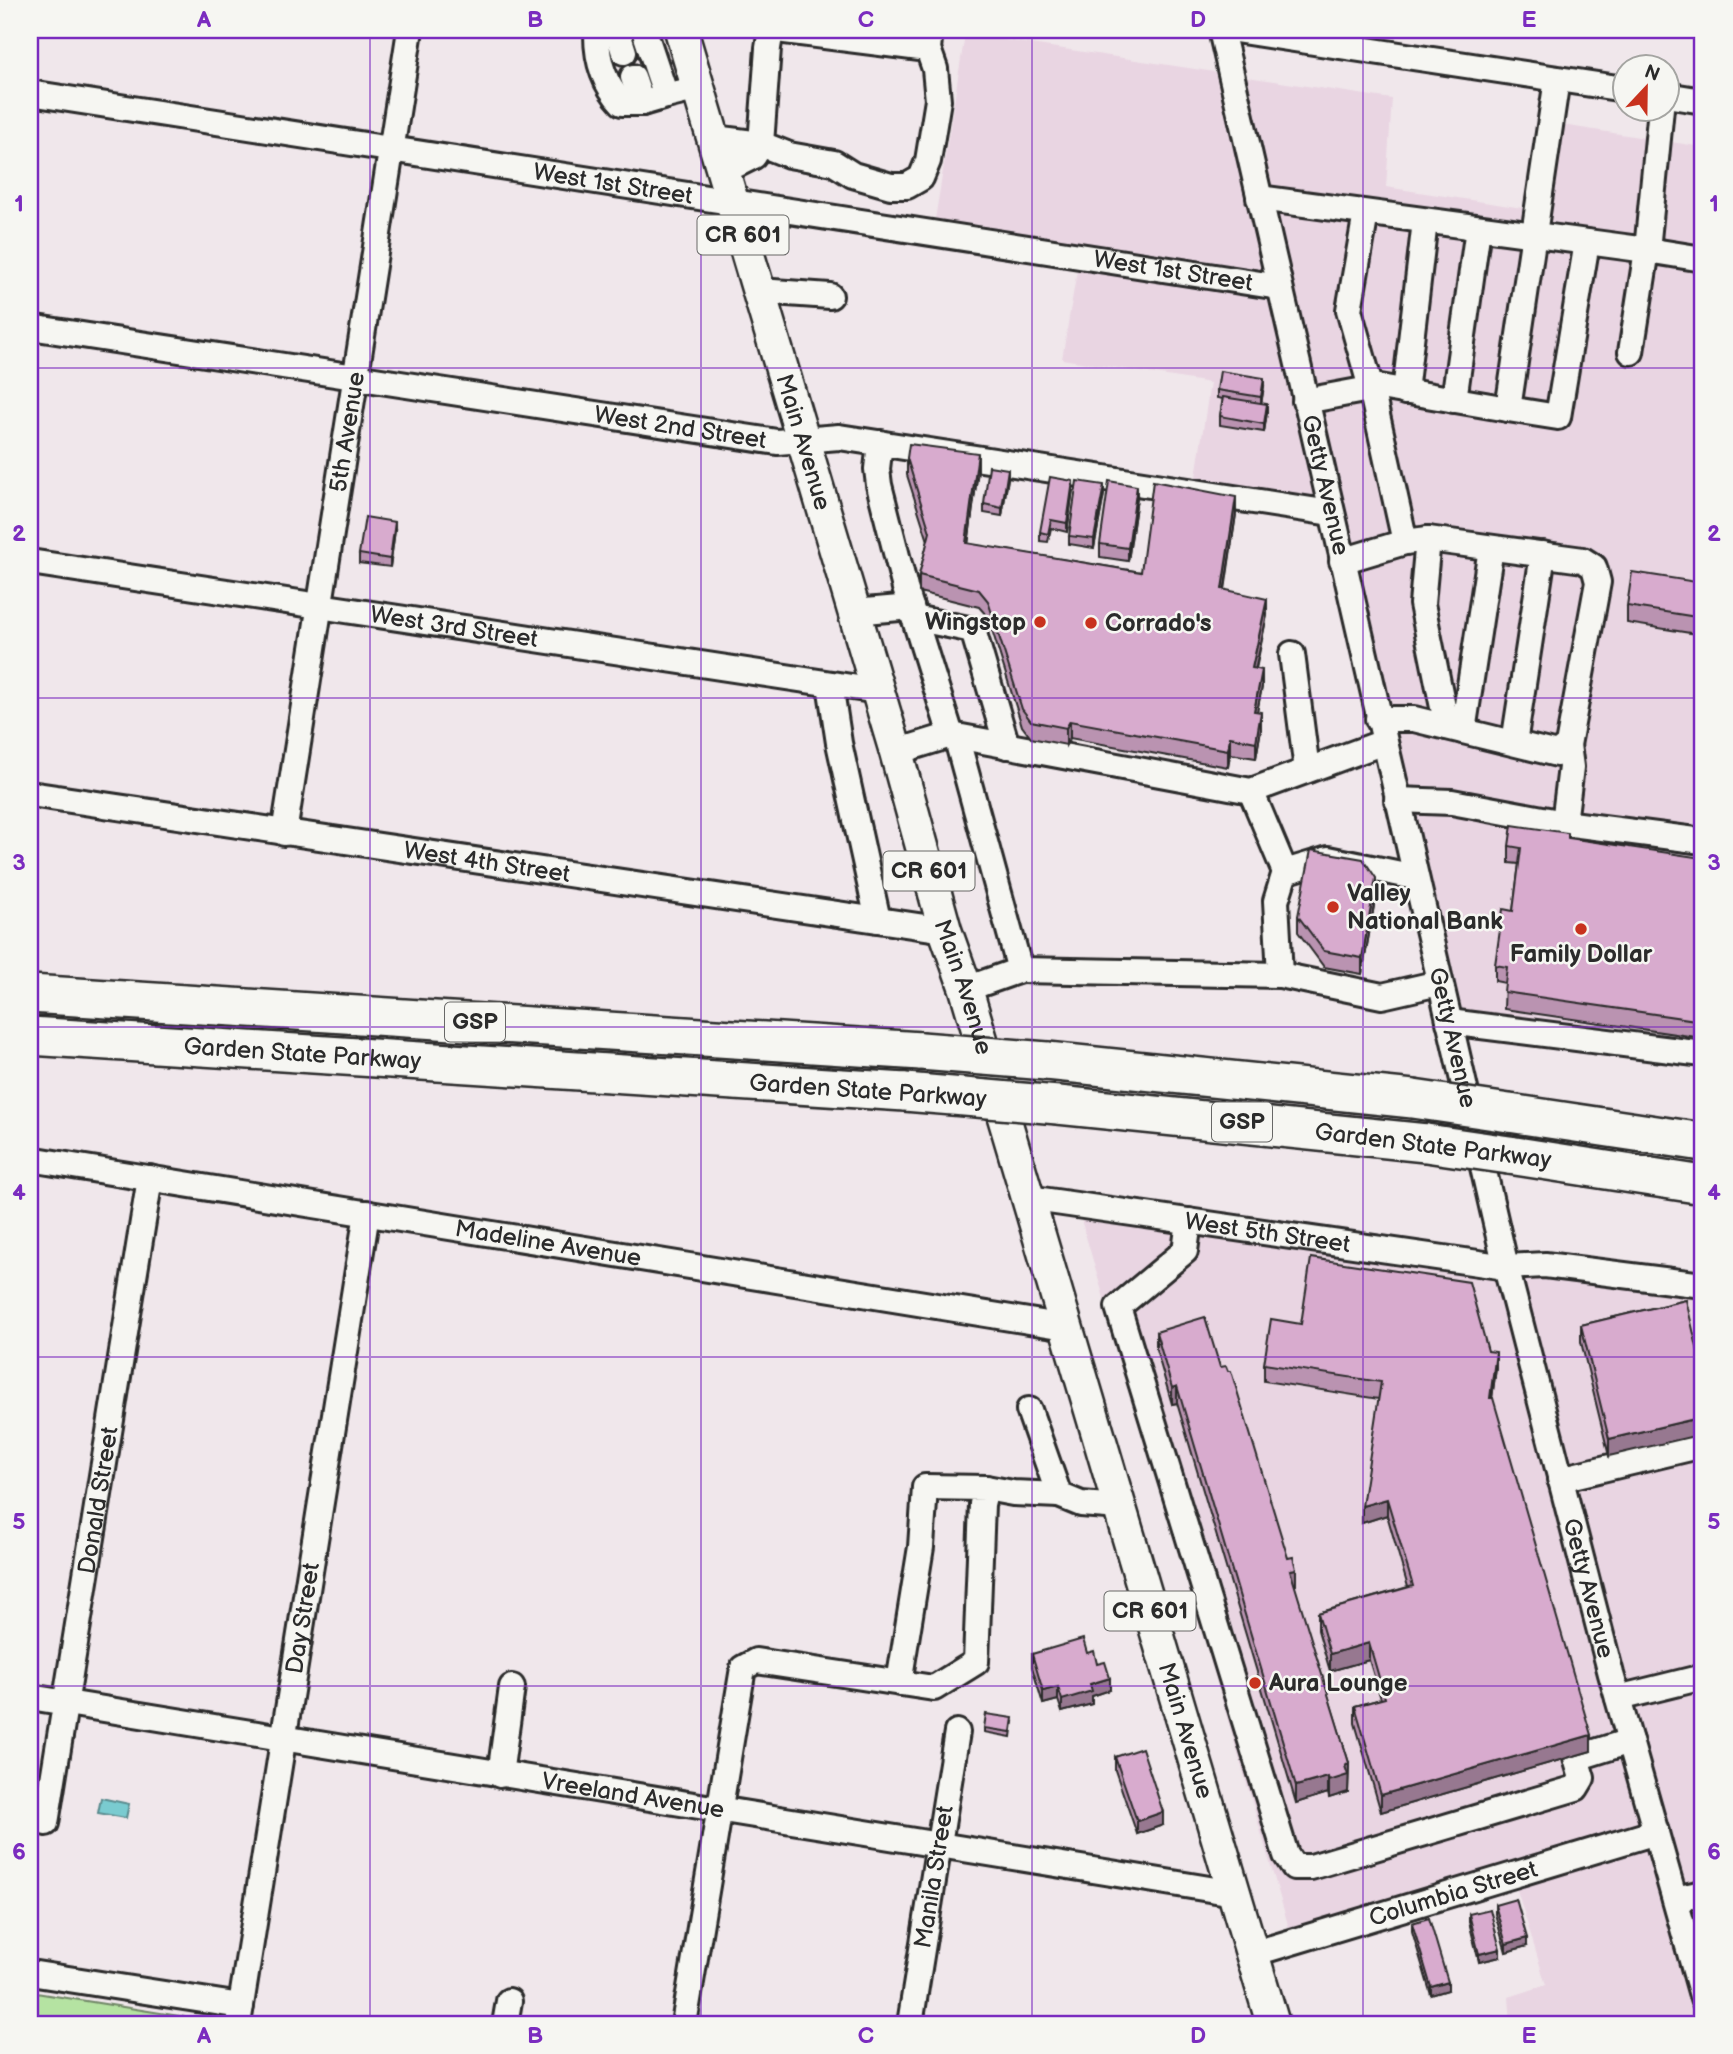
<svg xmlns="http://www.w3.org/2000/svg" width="1733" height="2054" font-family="'Balsamiq Sans',sans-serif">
<rect width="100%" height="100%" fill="#f0e7eb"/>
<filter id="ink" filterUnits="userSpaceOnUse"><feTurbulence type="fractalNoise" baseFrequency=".0143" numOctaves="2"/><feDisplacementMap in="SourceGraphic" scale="14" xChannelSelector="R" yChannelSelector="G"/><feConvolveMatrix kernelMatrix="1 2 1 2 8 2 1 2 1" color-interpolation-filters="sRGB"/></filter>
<g filter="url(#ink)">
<g fill="#e9d5e2">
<polygon points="965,34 1392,99 1386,187 1529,209 1543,122 1703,147 1703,1067 1452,1038 1322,514 1193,497 1210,383 1062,359 1080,253 933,232"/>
<polygon points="1077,1206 1703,1287 1703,2024 1511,2024 1509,1997 1546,1985 1514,1880 1294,1945"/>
</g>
<polygon fill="#b5e3a2" stroke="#708766" stroke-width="2" points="30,1992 210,2021 214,2023 30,2024"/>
<polygon fill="#7acbd0" stroke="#5a8b8e" stroke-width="2" points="101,1798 129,1804 126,1818 98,1813"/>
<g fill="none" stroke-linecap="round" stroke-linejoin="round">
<defs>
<g id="minor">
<path d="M604,30L597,35C597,62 604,84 622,103H642L666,96"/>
<polyline points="617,30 624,52"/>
<polyline points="644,30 666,96 699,88"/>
<polyline points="776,30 770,36 768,48 761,144 789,155 834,163 853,175 891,186 907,186 921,178 928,161 938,100 935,69 928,49 930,30"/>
<polyline points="777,30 928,49"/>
<path id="s1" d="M1221,30L1506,1267L1611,1674L1703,1999"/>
<polyline points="1235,30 1624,89"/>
<polyline points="633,77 642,103"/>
<path id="s2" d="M30,93L1279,287"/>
<polyline points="1666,95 1703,101"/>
<polyline points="714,138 761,144 754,156 724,171"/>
<polyline points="1259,198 1647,250 1661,108"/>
<polyline points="1366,213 1349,310 1371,388 1405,542"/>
<polyline points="759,291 830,296"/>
<path id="s3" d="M30,327L777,442L839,437L1331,513"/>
<polyline points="1631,352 1647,250 1703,259"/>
<polyline points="1405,392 1425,221"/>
<polyline points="1454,400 1478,228"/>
<polyline points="1305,401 1380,387 1508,409 1557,79"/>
<polyline points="1508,409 1558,417 1587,242"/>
<polyline points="880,443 877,469 879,485 905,588 951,735"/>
<polyline points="1428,539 1422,604 1447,727"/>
<polyline points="1342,561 1405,542 1428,539 1583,560 1594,567 1598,582 1568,745 1557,754 1414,719 1378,719"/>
<path id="s4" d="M30,562L878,691"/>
<polyline points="854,612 911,607"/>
<polyline points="914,618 973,630 1007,746"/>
<polyline points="1292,654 1307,770"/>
<polyline points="830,684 839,743 878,920"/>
<polyline points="1463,731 1491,548"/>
<polyline points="956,736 1020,970 1280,975 1382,996 1439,983"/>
<polyline points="1514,743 1543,554"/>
<polyline points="1568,745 1571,767 1564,823 1703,841"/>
<polyline points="896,752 951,735 1251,791 1384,742"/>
<polyline points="1251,791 1285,872"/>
<path id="s5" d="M30,794L945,930"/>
<polyline points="1397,800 1452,802 1564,823"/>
<path id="s6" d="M284,833L410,30"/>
<polyline points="1280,975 1276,901 1285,872 1328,859 1415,877"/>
<polyline points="966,989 1020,970"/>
<polyline points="1449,1022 1703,1054"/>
<path id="s7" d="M30,1159L1066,1327"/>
<path id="s8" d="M1028,1198L1506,1267L1545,1265L1703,1285"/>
<polyline points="1189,1221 1185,1251 1118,1307 1286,1855 1294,1867 1311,1867 1576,1788 1582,1778 1576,1758 1630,1741"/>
<polyline points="1029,1410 1059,1495 1081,1504 1120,1507"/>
<polyline points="1560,1479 1703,1445"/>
<polyline points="986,1488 1013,1493 1059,1495"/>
<path id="s9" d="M30,1697L1234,1893"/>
<polyline points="1618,1698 1703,1677"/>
<polyline points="500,1775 512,1687"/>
<path id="s10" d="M46,1823L150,1178"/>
<polyline points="1675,1899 1703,1893"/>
<path id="s11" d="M1252,1954L1656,1832"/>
<polyline points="30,1973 241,2006"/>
<path id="s12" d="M238,2024L367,1213"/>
<polyline points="505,2024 509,2001"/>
<polyline points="684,2024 743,1668 756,1661 934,1688 976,1662 982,1504 986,1488 925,1487 921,1547 899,1683"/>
<path id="s13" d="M910,2024L957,1732"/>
</g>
<g id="major">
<path id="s14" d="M681,30L896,752L945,930L966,989L1273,2024"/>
</g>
<g id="highway">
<polyline points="30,994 921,1051"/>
<path id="s15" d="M30,1036L905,1092"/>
<polyline points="1047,1061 1413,1099"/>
<polyline points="1058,1105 1426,1143"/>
<polyline points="1509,1113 1703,1142"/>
<polyline points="1509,1155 1703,1185"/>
</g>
</defs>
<use href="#minor" stroke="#2b2b2b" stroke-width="30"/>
<use href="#major" stroke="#2b2b2b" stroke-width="37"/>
<use href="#highway" stroke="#2b2b2b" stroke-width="42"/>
<use href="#minor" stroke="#f6f6f2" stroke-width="24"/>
<use href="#major" stroke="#f6f6f2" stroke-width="32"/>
<use href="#highway" stroke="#f6f6f2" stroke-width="37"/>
<defs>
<g id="highway-bridge">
<polyline points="921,1051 1047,1061"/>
<polyline points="905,1092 1058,1105"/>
<polyline points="1413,1099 1509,1113"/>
<polyline points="1426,1143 1509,1155"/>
</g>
</defs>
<use href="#highway-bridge" stroke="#2b2b2b" stroke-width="42" stroke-linecap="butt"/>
<use href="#highway-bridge" stroke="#f6f6f2" stroke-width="37"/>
</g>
<g fill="#ba93b1" stroke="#2b2b2b" stroke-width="2">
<polygon points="1264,386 1261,403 1267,412 1264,432 1220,425 1220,416 1223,399 1217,398 1217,390"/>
<polygon points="907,458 978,470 968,544 1141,572 1236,514 1225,590 1267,615 1256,669 1262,687 1257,711 1261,729 1256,758 1230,754 1228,767 1070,738 1066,745 1031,738 1022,726 988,617 979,607 919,592 919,575 928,541 907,475"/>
<polygon points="1008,478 1002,516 984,513 984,504"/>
<polygon points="1073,489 1067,532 1051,528 1048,542 1040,541 1040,532"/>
<polygon points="1104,494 1094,548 1069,544 1069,536"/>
<polygon points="1137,498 1128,561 1100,557 1100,544"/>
<polygon points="395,530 390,567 359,563 359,554"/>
<polygon points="1703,583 1703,635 1627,623 1627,606"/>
<polygon points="1568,838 1702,875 1701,878 1703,879 1703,987 1696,1037 1504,1009 1505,983 1495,981 1495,965 1513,911 1519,864 1509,863 1509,846"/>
<polygon points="1376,894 1362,974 1324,967 1298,932 1298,916"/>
<polygon points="1686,1300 1609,1456 1581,1342 1581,1325"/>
<polygon points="1156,1332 1220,1367 1296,1585 1294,1586 1349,1763 1348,1792 1329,1798 1328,1793 1296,1803 1177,1403 1172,1404 1156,1349"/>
<polygon points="1488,1351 1496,1368 1492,1398 1591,1751 1381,1812 1355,1723 1355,1706 1381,1699 1369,1660 1330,1671 1318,1630 1318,1613 1408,1587 1387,1515 1362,1523 1379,1399 1264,1381 1264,1364"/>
<polygon points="1087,1653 1097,1664 1110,1690 1092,1696 1092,1704 1062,1712 1058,1700 1043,1704 1032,1667 1032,1654"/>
<polygon points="1013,1722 1011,1737 984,1732 984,1728"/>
<polygon points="1115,1757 1163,1825 1137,1834 1115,1770"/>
<polygon points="1495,1905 1527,1946 1506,1952 1495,1914"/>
<polygon points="1469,1914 1500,1957 1479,1962 1469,1922"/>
<polygon points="1412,1923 1448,1990 1431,1995 1412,1931"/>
</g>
<g fill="#977890" stroke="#2b2b2b" stroke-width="2">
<polygon points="1264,378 1264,386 1261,405 1261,397"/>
<polygon points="1267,404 1267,412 1264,432 1264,424"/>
<polygon points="978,453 978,470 966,560 966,543"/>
<polygon points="1008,469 1008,478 1002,516 1002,508"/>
<polygon points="1073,481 1073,489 1067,532 1067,523"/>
<polygon points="1104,485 1104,494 1094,548 1094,539"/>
<polygon points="1137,486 1137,498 1128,561 1128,548"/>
<polygon points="1236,497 1236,514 1222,606 1222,589"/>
<polygon points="395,522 395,530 390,567 390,559"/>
<polygon points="1267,599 1267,615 1252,685 1252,668"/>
<polygon points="1262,670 1262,687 1254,727 1254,711"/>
<polygon points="1261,712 1261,729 1256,758 1256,742"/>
<polygon points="1070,721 1070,738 1066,745 1066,728"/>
<polygon points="1230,737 1230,754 1228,767 1228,750"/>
<polygon points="1702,858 1702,875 1699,895 1699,878"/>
<polygon points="1376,878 1376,894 1362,974 1362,958"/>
<polygon points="1703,970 1703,987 1696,1037 1696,1020"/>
<polygon points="1496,1352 1496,1368 1490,1414 1490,1398"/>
<polygon points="1177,1386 1177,1403 1172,1404 1172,1388"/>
<polygon points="1703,1417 1703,1434 1609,1456 1609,1439"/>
<polygon points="1387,1499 1387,1515 1362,1523 1362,1506"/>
<polygon points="1296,1569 1296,1585 1290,1587 1290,1570"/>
<polygon points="1369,1643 1369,1660 1330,1671 1330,1654"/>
<polygon points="1110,1678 1110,1690 1092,1696 1092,1704 1062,1712 1062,1700 1090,1684"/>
<polygon points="1058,1687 1058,1700 1043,1704 1043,1691"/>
<polygon points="1591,1735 1591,1751 1381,1812 1381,1795"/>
<polygon points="1349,1763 1348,1792 1329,1798 1329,1781"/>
<polygon points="1328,1777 1328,1793 1296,1803 1296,1786"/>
<polygon points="1163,1812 1163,1825 1137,1834 1137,1821"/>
<polygon points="1527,1938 1527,1946 1506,1952 1506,1944"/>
<polygon points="1500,1949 1500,1957 1479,1962 1479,1954"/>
<polygon points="1448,1982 1448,1990 1431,1995 1431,1987"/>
</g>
<g fill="#d8abce" stroke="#2b2b2b" stroke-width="2">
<polygon points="1220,371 1264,378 1261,397 1217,390"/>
<polygon points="1223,397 1267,404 1264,424 1220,416"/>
<polygon points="909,444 978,453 966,543 1141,572 1153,481 1236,497 1222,589 1267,599 1252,668 1262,670 1254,711 1261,712 1256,742 1230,737 1228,750 1070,721 1066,728 1031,721 1022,709 988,601 979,590 919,575 930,532 907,458"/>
<polygon points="989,466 1008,469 1002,508 984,504"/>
<polygon points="1050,477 1073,481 1067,523 1051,520 1048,534 1040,532"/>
<polygon points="1077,481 1104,485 1094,539 1069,536"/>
<polygon points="1109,481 1137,486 1128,548 1100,544"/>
<polygon points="365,517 395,522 390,559 359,554"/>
<polygon points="1632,572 1703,583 1703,618 1627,606"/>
<polygon points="1512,825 1568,833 1568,838 1702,858 1699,878 1703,879 1703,970 1696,1020 1504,992 1507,967 1495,965 1503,909 1513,911 1521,848 1509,846"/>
<polygon points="1311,850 1363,859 1376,878 1362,958 1324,951 1298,916"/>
<polygon points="1311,1258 1469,1282 1488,1351 1496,1352 1490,1398 1493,1398 1591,1735 1381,1795 1355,1706 1385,1698 1369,1643 1330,1654 1318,1613 1413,1586 1387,1499 1362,1506 1381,1382 1264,1364 1271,1319 1301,1324"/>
<polygon points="1686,1300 1703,1373 1703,1417 1609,1439 1581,1325"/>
<polygon points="1205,1317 1220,1367 1226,1366 1228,1371 1231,1371 1288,1558 1293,1557 1296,1569 1290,1570 1349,1763 1345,1766 1348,1775 1329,1781 1328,1777 1296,1786 1177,1386 1172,1388 1156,1332"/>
<polygon points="1083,1639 1087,1653 1094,1651 1097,1664 1105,1662 1110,1678 1090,1684 1092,1691 1062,1700 1058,1687 1043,1691 1032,1654"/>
<polygon points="986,1714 1013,1718 1011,1732 984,1728"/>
<polygon points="1142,1748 1163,1812 1137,1821 1115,1757"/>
<polygon points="1516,1899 1527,1938 1506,1944 1495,1905"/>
<polygon points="1490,1909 1500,1949 1479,1954 1469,1914"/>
<polygon points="1429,1918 1448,1982 1431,1987 1412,1923"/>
</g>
</g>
<path fill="none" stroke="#7b2cbf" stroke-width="2" stroke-opacity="0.55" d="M370,30V2024M701,30V2024M1032,30V2024M1363,30V2024M30,368H1703M30,698H1703M30,1027H1703M30,1357H1703M30,1686H1703"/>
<g fill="#c8321e" stroke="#f6f6f2" stroke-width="2.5">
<circle cx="1040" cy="622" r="7"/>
<circle cx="1091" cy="623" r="7"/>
<circle cx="1333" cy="907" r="7"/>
<circle cx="1581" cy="929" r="7"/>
<circle cx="1255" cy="1683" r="7"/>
</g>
<g text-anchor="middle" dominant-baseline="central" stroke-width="5" stroke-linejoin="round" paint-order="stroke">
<g fill="#f6f6f2" stroke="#686867" stroke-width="2">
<rect x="697.5" y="215.5" width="91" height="39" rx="5"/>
<rect x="883.5" y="851.5" width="91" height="39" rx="5"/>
<rect x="445" y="1002.5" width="60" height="39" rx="5"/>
<rect x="1212" y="1102.5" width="60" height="39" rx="5"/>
<rect x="1104.5" y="1591.5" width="91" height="39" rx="5"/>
</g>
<g font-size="23" font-weight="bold" fill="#2b2b2b">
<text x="743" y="235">CR 601</text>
<text x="929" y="871">CR 601</text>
<text x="475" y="1022">GSP</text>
<text x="1242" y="1122">GSP</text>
<text x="1150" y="1611">CR 601</text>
</g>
<g font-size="24" fill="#2b2b2b" stroke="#f6f6f2">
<text stroke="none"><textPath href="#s2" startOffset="590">West 1st Street</textPath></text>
<text stroke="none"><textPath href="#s2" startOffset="1157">West 1st Street</textPath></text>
<text stroke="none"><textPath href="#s3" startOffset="658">West 2nd Street</textPath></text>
<text stroke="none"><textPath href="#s6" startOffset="406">5th Avenue</textPath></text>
<text stroke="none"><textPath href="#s14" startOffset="430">Main Avenue</textPath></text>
<text stroke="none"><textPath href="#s1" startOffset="467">Getty Avenue</textPath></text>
<text stroke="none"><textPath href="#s4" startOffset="429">West 3rd Street</textPath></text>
<text stroke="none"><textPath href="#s5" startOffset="462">West 4th Street</textPath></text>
<text stroke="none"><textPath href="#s14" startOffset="998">Main Avenue</textPath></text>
<text stroke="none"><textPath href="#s1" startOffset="1034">Getty Avenue</textPath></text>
<text stroke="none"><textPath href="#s15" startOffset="273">Garden State Parkway</textPath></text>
<text transform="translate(868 1091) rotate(4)">Garden State Parkway</text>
<text transform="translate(1433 1146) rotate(7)">Garden State Parkway</text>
<text stroke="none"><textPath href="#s8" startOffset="242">West 5th Street</textPath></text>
<text stroke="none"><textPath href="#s7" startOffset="525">Madeline Avenue</textPath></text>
<text stroke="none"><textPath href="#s10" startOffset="327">Donald Street</textPath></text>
<text stroke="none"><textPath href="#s1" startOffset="1601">Getty Avenue</textPath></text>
<text stroke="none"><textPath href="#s12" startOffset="411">Day Street</textPath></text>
<text stroke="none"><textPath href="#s14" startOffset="1774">Main Avenue</textPath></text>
<text stroke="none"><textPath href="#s9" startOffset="611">Vreeland Avenue</textPath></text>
<text stroke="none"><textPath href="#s13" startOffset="149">Manila Street</textPath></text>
<text stroke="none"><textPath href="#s11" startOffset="210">Columbia Street</textPath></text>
</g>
<g font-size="24" font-weight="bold" fill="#2b2b2b" stroke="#f6f6f2" text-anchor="start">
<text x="1026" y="622" text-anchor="end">Wingstop</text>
<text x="1105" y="623">Corrado's</text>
<text x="1347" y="893">Valley<tspan x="1347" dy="28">National Bank</tspan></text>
<text x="1581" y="954" text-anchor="middle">Family Dollar</text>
<text x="1269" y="1683">Aura Lounge</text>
</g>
</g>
<rect width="1733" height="2054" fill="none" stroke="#f6f6f2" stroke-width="77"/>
<g transform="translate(1646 88) rotate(22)"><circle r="33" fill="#f6f6f2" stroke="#a5a5a2" stroke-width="2"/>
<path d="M0-5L12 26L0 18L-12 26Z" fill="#c8321e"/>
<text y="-10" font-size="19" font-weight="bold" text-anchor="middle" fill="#2b2b2b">N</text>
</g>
<rect x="38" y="38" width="1656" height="1978" fill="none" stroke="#7b2cbf" stroke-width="2.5"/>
<g font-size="23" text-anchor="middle" font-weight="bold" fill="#7b2cbf">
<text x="204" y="27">A</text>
<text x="535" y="27">B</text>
<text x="866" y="27">C</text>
<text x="1198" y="27">D</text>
<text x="1529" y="27">E</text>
<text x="19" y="211">1</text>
<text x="1714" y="211">1</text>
<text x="19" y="541">2</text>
<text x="1714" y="541">2</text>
<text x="19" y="870">3</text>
<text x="1714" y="870">3</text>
<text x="19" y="1200">4</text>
<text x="1714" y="1200">4</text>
<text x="19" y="1529">5</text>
<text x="1714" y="1529">5</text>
<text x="19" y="1859">6</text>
<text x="1714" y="1859">6</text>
<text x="204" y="2043">A</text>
<text x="535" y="2043">B</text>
<text x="866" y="2043">C</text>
<text x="1198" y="2043">D</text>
<text x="1529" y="2043">E</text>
</g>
</svg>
